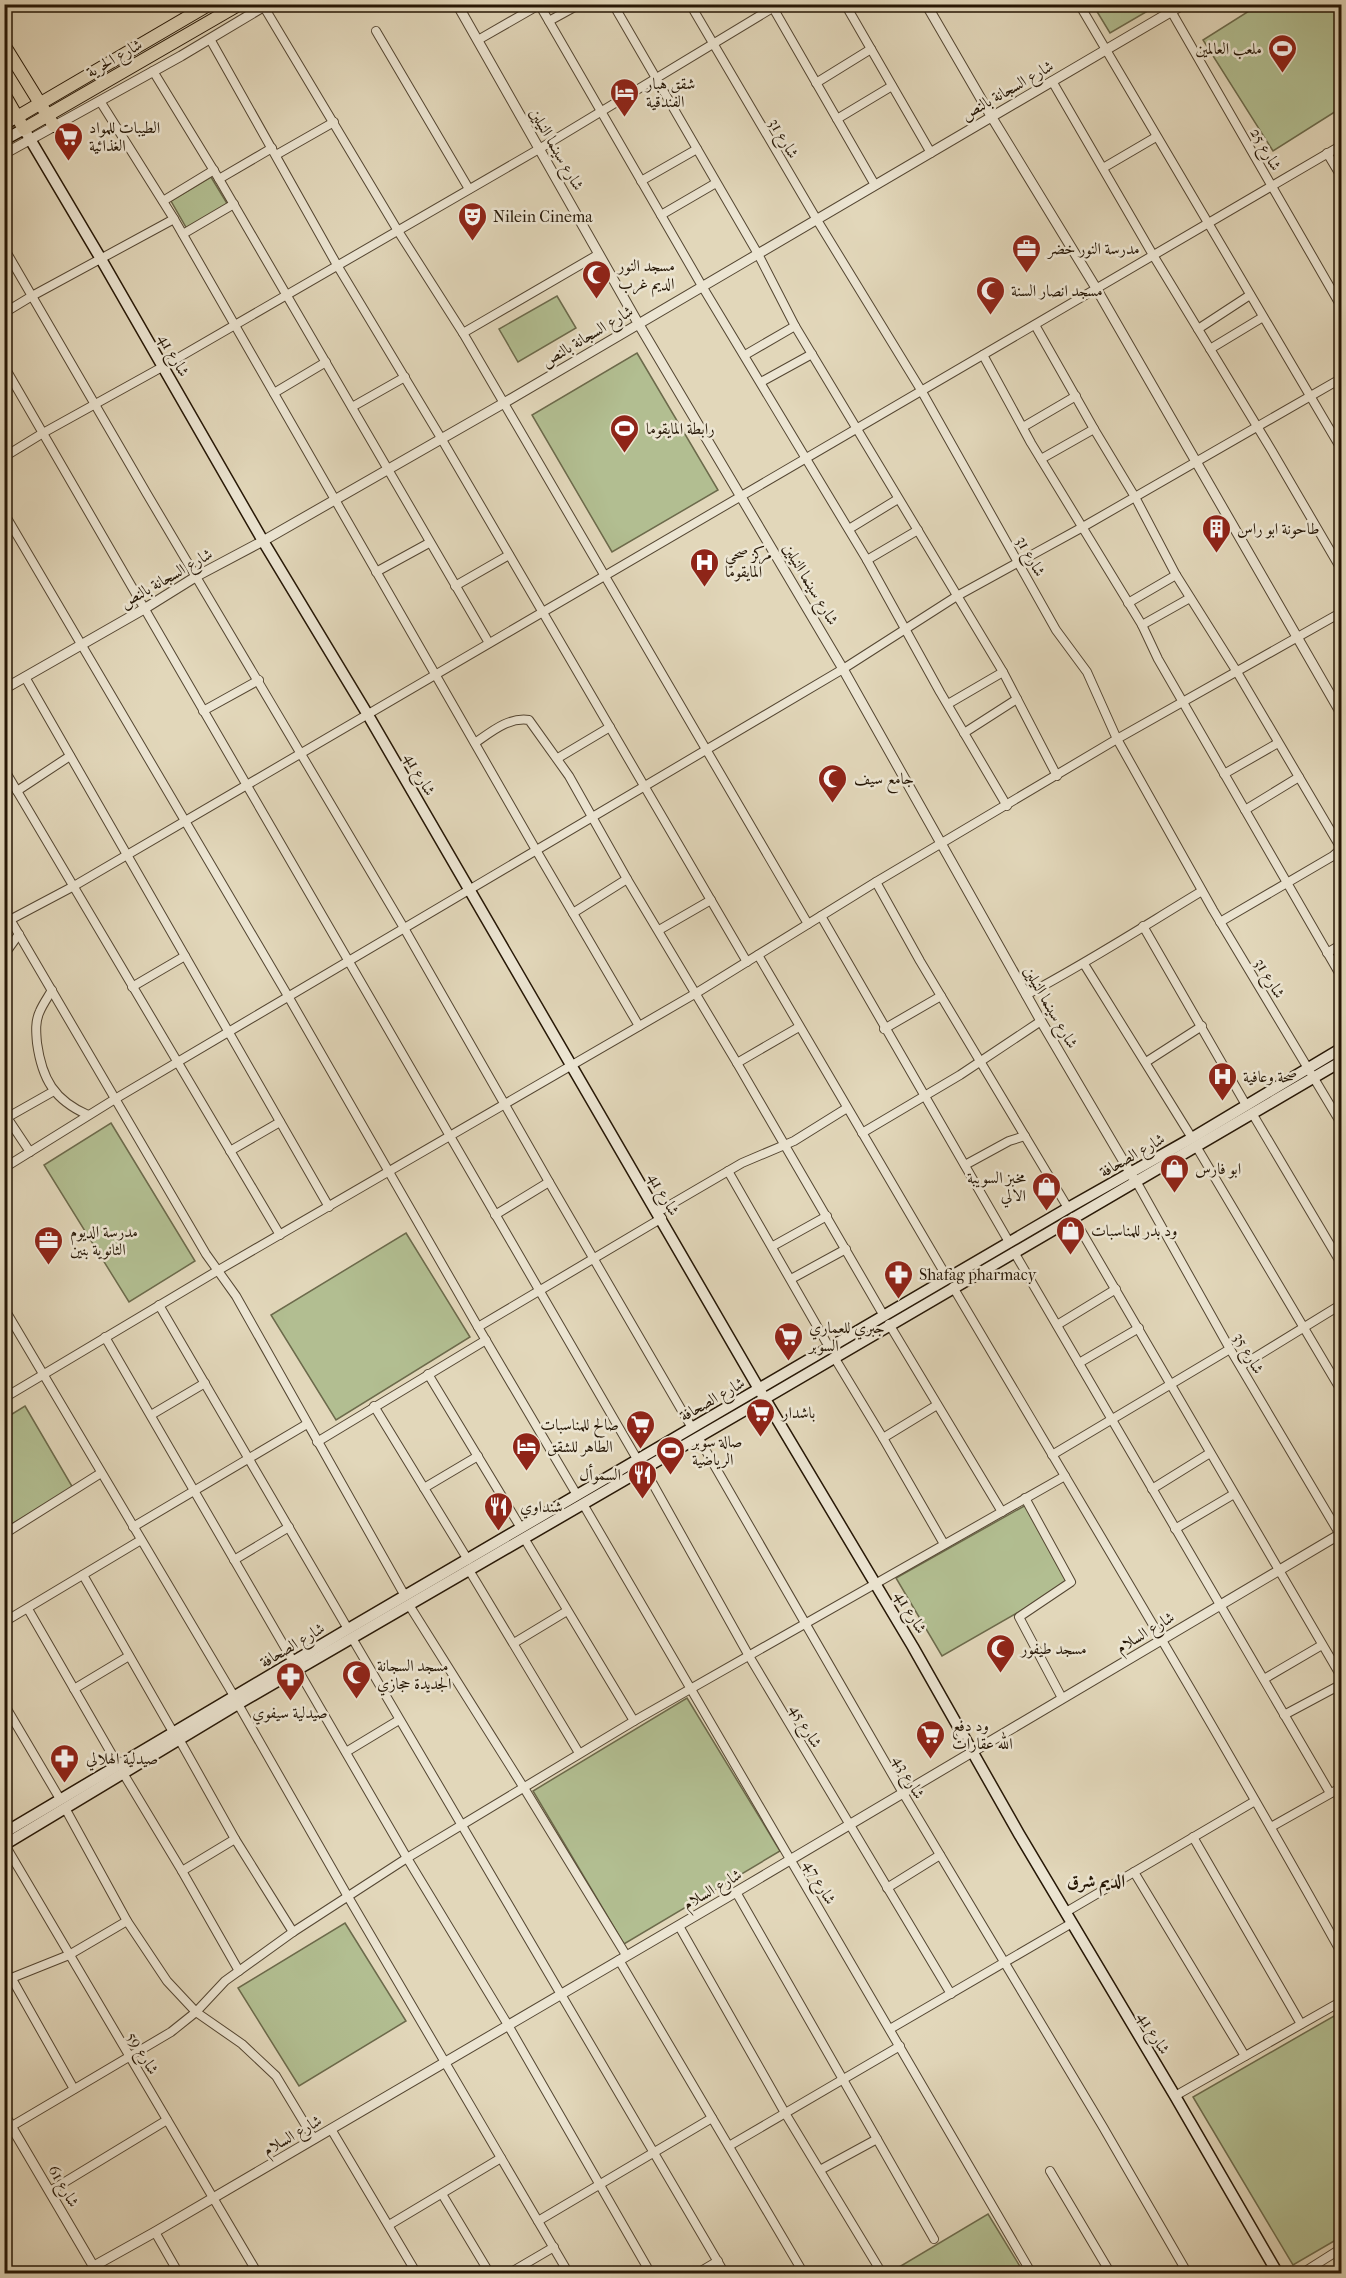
<svg xmlns="http://www.w3.org/2000/svg" width="1346" height="2278" font-family="'IM FELL French Canon',Amiri,serif">
<rect width="100%" height="100%" fill="#e2d7ba"/>
<filter id="stains"><feTurbulence type="fractalNoise" baseFrequency=".00333" numOctaves="4"/><feColorMatrix values="0 0 0 0 .2 0 0 0 0 .09 0 0 0 0 .02 0 0 0 .5 -.17"/></filter>
<radialGradient id="worn" r=".72"><stop offset=".6" stop-color="#630" stop-opacity="0"/><stop offset="1" stop-color="#630" stop-opacity=".3"/></radialGradient>
<g fill="#b2be91" stroke="#6c6a4b" stroke-width="1.5">
<polygon points="1260,4 1341,5 1341,108 1273,151 1203,40"/>
<polygon points="1093,5 1158,5 1110,33"/>
<polygon points="211,177 228,205 187,229 171,201"/>
<polygon points="557,296 576,328 518,362 499,329"/>
<polygon points="637,353 718,490 612,552 532,415"/>
<polygon points="111,1123 195,1261 129,1302 44,1165"/>
<polygon points="406,1233 470,1337 336,1420 271,1315"/>
<polygon points="25,1406 73,1488 5,1528 4,1419"/>
<polygon points="1026,1505 1071,1582 942,1656 896,1578"/>
<polygon points="687,1698 780,1851 624,1944 533,1791"/>
<polygon points="345,1923 406,2021 299,2086 238,1988"/>
<polygon points="1341,2012 1341,2237 1293,2265 1193,2097"/>
<polygon points="988,2214 1024,2273 889,2273"/>
</g>
<g fill="none" stroke-linecap="round" stroke-linejoin="round">
<defs>
<g id="minor">
<polyline points="539,4 702,286 867,560 940,692 1007,806"/>
<polyline points="613,4 758,254 795,326 1003,672 1057,776"/>
<polyline points="690,4 817,220 921,390 1056,630 1087,672 1117,739 1213,910 1342,1125"/>
<polyline points="845,4 931,153"/>
<polyline points="1079,4 1342,450"/>
<polyline points="1167,4 1342,308"/>
<polyline points="772,6 875,185"/>
<polyline points="264,7 398,231 463,333 808,924"/>
<polyline points="549,21 580,4"/>
<polyline points="376,31 469,189"/>
<polyline points="210,39 337,265 441,438 747,962"/>
<polyline points="478,40 539,5"/>
<polyline points="153,71 219,179 489,643"/>
<polyline points="1052,81 1153,255 1272,451 1342,571"/>
<polyline points="816,83 871,49"/>
<polyline points="100,101 174,219 536,850 639,1026"/>
<polyline points="837,119 892,86"/>
<polyline points="1327,153 1342,178"/>
<polyline points="276,155 334,122"/>
<polyline points="1103,168 1156,137"/>
<polyline points="219,179 272,148"/>
<polyline points="641,181 697,149"/>
<polyline points="163,201 214,170"/>
<polyline points="661,215 716,183"/>
<polyline points="183,234 234,204"/>
<polyline points="4,248 147,494 404,928 549,1182 692,1428"/>
<polyline points="4,313 32,296 174,219"/>
<polyline points="1035,325 1094,429 1135,497 1176,575 1237,672 1342,850"/>
<polyline points="1198,329 1250,295"/>
<polyline points="463,333 599,254"/>
<polyline points="1210,349 1263,317"/>
<polyline points="745,355 795,326"/>
<polyline points="983,355 1031,443 1142,625 1158,659 1342,978"/>
<polyline points="4,366 637,1459"/>
<polyline points="761,382 812,354"/>
<polyline points="274,393 326,362"/>
<polyline points="352,407 405,377"/>
<polyline points="1023,427 1076,396"/>
<polyline points="4,457 43,433 164,366 539,149 779,4"/>
<polyline points="1041,459 1094,429"/>
<polyline points="4,513 288,996 478,1327 577,1495"/>
<polyline points="849,529 898,499"/>
<polyline points="867,560 918,530"/>
<polyline points="376,572 429,543"/>
<polyline points="455,586 509,555"/>
<polyline points="1128,603 1176,575"/>
<polyline points="1142,625 1190,598"/>
<polyline points="25,677 329,1207"/>
<polyline points="948,704 1003,672"/>
<polyline points="203,711 259,680"/>
<polyline points="964,733 1017,699"/>
<path d="M475,743C491,732 508,717 529,720L569,776L627,879L737,1063L884,1316"/>
<polyline points="558,758 610,727"/>
<polyline points="4,769 280,1235"/>
<polyline points="1224,774 1278,743"/>
<polyline points="17,791 70,756"/>
<polyline points="1245,810 1299,777"/>
<polyline points="876,882 920,961 1068,1208"/>
<polyline points="4,909 206,1254 236,1296 405,1596"/>
<polyline points="573,913 627,879"/>
<polyline points="821,916 1009,1242"/>
<polyline points="1220,922 1333,856 1342,848"/>
<polyline points="4,923 74,886 1342,145"/>
<polyline points="1143,926 1246,1105"/>
<polyline points="659,930 711,900"/>
<polyline points="1327,953 1342,944"/>
<polyline points="4,955 19,934"/>
<polyline points="758,955 948,1279"/>
<polyline points="1084,964 1192,1138"/>
<polyline points="132,987 185,956"/>
<path d="M52,990C48,997 43,1004 40,1011C35,1021 36,1032 37,1043C42,1079 54,1100 88,1115"/>
<path d="M1026,995C1087,963 1144,926 1202,891"/>
<polyline points="884,1029 941,996"/>
<polyline points="1146,1062 1202,1026"/>
<polyline points="737,1063 799,1027"/>
<polyline points="4,1113 30,1152"/>
<polyline points="1252,1113 1342,1265"/>
<polyline points="8,1117 54,1091"/>
<polyline points="862,1133 960,1075 1041,1021"/>
<polyline points="1196,1146 1342,1392"/>
<polyline points="230,1151 280,1122"/>
<polyline points="965,1165 1009,1141 1025,1136"/>
<polyline points="4,1168 115,1099 843,669 957,596 1081,528 1342,378"/>
<polyline points="728,1171 829,1347"/>
<polyline points="1136,1181 1230,1349 1342,1538"/>
<polyline points="658,1212 742,1163 794,1141 847,1108"/>
<polyline points="495,1215 549,1182"/>
<polyline points="1073,1217 1342,1678"/>
<polyline points="773,1246 827,1216"/>
<polyline points="1014,1252 1330,1793"/>
<polyline points="791,1279 846,1249"/>
<path d="M953,1287C1084,1509 1217,1729 1342,1954"/>
<polyline points="159,1305 348,1629"/>
<polyline points="4,1308 234,1696"/>
<polyline points="889,1324 1002,1512"/>
<polyline points="1057,1325 1116,1289"/>
<polyline points="478,1327 662,1218"/>
<polyline points="105,1337 407,1858 508,2025 651,2274"/>
<polyline points="834,1357 883,1438 937,1405"/>
<polyline points="1079,1363 1139,1328"/>
<polyline points="1241,1366 1342,1304"/>
<polyline points="428,1374 521,1528"/>
<polyline points="4,1398 217,1271 698,992 876,882 1117,739 1342,612"/>
<polyline points="374,1406 468,1560"/>
<polyline points="151,1415 205,1383"/>
<polyline points="698,1437 903,1793 1103,2127 1188,2274"/>
<polyline points="883,1438 944,1544"/>
<polyline points="317,1442 486,1340"/>
<polyline points="1052,1455 1230,1349"/>
<polyline points="644,1468 749,1656 951,1994"/>
<polyline points="424,1488 478,1456"/>
<polyline points="1152,1489 1210,1453"/>
<polyline points="1025,1498 1071,1582 1019,1617 1062,1698"/>
<polyline points="583,1504 1032,2274"/>
<polyline points="133,1527 307,1424"/>
<polyline points="1175,1529 1234,1494"/>
<polyline points="4,1534 101,1473"/>
<polyline points="524,1538 634,1721"/>
<polyline points="234,1560 289,1527"/>
<polyline points="469,1570 579,1753"/>
<polyline points="83,1575 173,1732"/>
<polyline points="409,1605 524,1788 626,1955"/>
<polyline points="28,1609 118,1765"/>
<polyline points="4,1622 141,1540"/>
<polyline points="352,1638 725,2274"/>
<polyline points="514,1643 567,1611"/>
<polyline points="1264,1679 1322,1645"/>
<polyline points="74,1689 129,1656"/>
<polyline points="4,1704 60,1799"/>
<polyline points="238,1704 347,1895 569,2274"/>
<polyline points="1284,1715 1342,1684"/>
<polyline points="179,1739 235,1839 293,1932"/>
<polyline points="346,1752 399,1720"/>
<polyline points="123,1773 182,1871 239,1971"/>
<polyline points="65,1808 127,1921 167,1981 196,2012 242,2044 276,2076 314,2139"/>
<polyline points="1271,1827 1342,1787"/>
<polyline points="1193,1837 1301,2024"/>
<polyline points="5,1845 258,2274"/>
<polyline points="182,1871 235,1839"/>
<polyline points="1134,1872 1245,2056"/>
<polyline points="887,1888 940,1855"/>
<polyline points="736,1892 934,2239"/>
<polyline points="1066,1912 1255,1801"/>
<polyline points="679,1926 785,2113 880,2270"/>
<polyline points="619,1960 804,2274"/>
<polyline points="12,1979 74,2089"/>
<polyline points="4,1981 69,1955 127,1921"/>
<polyline points="890,2029 1072,1923"/>
<polyline points="1175,2096 1342,2001"/>
<polyline points="12,2126 171,2032 196,2012 225,1981 293,1932 407,1858 634,1721 1065,1476"/>
<polyline points="331,2129 417,2274"/>
<polyline points="729,2146 900,2046"/>
<polyline points="820,2170 877,2139"/>
<polyline points="1050,2171 1111,2274"/>
<polyline points="50,2191 167,2120"/>
<polyline points="442,2194 490,2274"/>
<polyline points="538,2221 712,2118"/>
<polyline points="389,2225 501,2158"/>
<polyline points="155,2232 179,2274"/>
<polyline points="508,2274 554,2247"/>
<polyline points="696,2274 718,2261"/>
<polyline points="1301,2274 1342,2248"/>
</g>
<g id="tertiary">
<polyline points="457,4 638,323 843,669 1041,1021 1134,1179"/>
<polyline points="926,4 991,116 1096,288 1342,715"/>
<polyline points="4,154 181,56 268,4"/>
<polyline points="4,689 144,609 197,576 263,541 504,403 1184,4"/>
<polyline points="4,2114 98,2274"/>
<polyline points="94,2266 155,2232 736,1892 1342,1533"/>
</g>
<g id="secondary">
<polyline points="4,125 17,117"/>
<polyline points="4,140 24,129 101,259 263,541 368,715 759,1389 913,1647 1019,1834 1175,2096 1278,2274"/>
<polyline points="4,1833 343,1632 1068,1208 1192,1138 1342,1048"/>
<polyline points="4,1845 238,1704 759,1402 1342,1061"/>
</g>
<g id="primary">
<polyline points="4,45 54,126"/>
<polyline points="4,94 24,129 240,4"/>
<polyline points="17,117 210,4"/>
</g>
</defs>
<use href="#minor" stroke="#544632" stroke-width="10"/>
<use href="#tertiary" stroke="#544632" stroke-width="11"/>
<use href="#secondary" stroke="#251605" stroke-width="13"/>
<use href="#primary" stroke="#251605" stroke-width="14"/>
<use href="#minor" stroke="#ece5d2" stroke-width="8"/>
<use href="#tertiary" stroke="#ece5d2" stroke-width="9"/>
<use href="#secondary" stroke="#ece5d2" stroke-width="10"/>
<use href="#primary" stroke="#e2d7ba" stroke-width="12"/>
</g>
<defs>
<symbol id="stadium-pin" viewBox="-11 -11 22 30"><path d="M0 17L-7.5 6A9.5 9.5 0 1 1 7.5 6Z" fill="#8f2418" stroke="#ece5d2"/><path d="M0-5a6.5 5 0 1 0 0 10a6.5 5 0 1 0 0-10ZM-3.5-1.8h7v3.6h-7Z" fill="#fff"/></symbol>
<symbol id="hotel-pin" viewBox="-11 -11 22 30"><path d="M0 17L-7.5 6A9.5 9.5 0 1 1 7.5 6Z" fill="#8f2418" stroke="#ece5d2"/><path d="M-6-4.5h1.5V1H6V5H4.5V3h-9V5H-6ZM-4 0a1.8 1.8 0 1 1 3.6 0ZM.5 0V-2.5h3Q6-2.5 6 0Z" fill="#fff"/></symbol>
<symbol id="supermarket-pin" viewBox="-11 -11 22 30"><path d="M0 17L-7.5 6A9.5 9.5 0 1 1 7.5 6Z" fill="#8f2418" stroke="#ece5d2"/><path d="M-6-5.5h2.5l.6 2H6L4.5 2H-2.5L-4.4-4H-6ZM-1.5 3.2a1.3 1.3 0 1 0 .1 0ZM3 3.2a1.3 1.3 0 1 0 .1 0Z" fill="#fff"/></symbol>
<symbol id="theatre-pin" viewBox="-11 -11 22 30"><path d="M0 17L-7.5 6A9.5 9.5 0 1 1 7.5 6Z" fill="#8f2418" stroke="#ece5d2"/><path d="M-5-5.5Q0-4 5-5.5V0Q5 5 0 6Q-5 5-5 0ZM-3.3-2.5H-1v1.5H-3.3ZM1-2.5H3.3v1.5H1ZM-2.8 1Q0 5.5 2.8 1Z" fill="#fff"/></symbol>
<symbol id="office-pin" viewBox="-11 -11 22 30"><path d="M0 17L-7.5 6A9.5 9.5 0 1 1 7.5 6Z" fill="#8f2418" stroke="#ece5d2"/><path d="M-6-3h4V-5.5h4V-3h4V5H-6ZM-1-4.5V-3h2v-1.5ZM-6 0V1H6V0Z" fill="#fff"/></symbol>
<symbol id="mosque-pin" viewBox="-11 -11 22 30"><path d="M0 17L-7.5 6A9.5 9.5 0 1 1 7.5 6Z" fill="#8f2418" stroke="#ece5d2"/><path d="M3.5-4.9A6 6 0 1 0 3.5 4.9A5 5 0 1 1 3.5-4.9Z" fill="#fff"/></symbol>
<symbol id="building-pin" viewBox="-11 -11 22 30"><path d="M0 17L-7.5 6A9.5 9.5 0 1 1 7.5 6Z" fill="#8f2418" stroke="#ece5d2"/><path d="M-4-6H4V6H1V3H-1V6H-4ZM-2.5-4.3h1.7v1.8h-1.7ZM.8-4.3h1.7v1.8H.8ZM-2.5-1h1.7V.8h-1.7ZM.8-1h1.7V.8H.8Z" fill="#fff"/></symbol>
<symbol id="hospital-pin" viewBox="-11 -11 22 30"><path d="M0 17L-7.5 6A9.5 9.5 0 1 1 7.5 6Z" fill="#8f2418" stroke="#ece5d2"/><path d="M-5-5h3v3.5h4V-5h3V5h-3V1.5h-4V5h-3Z" fill="#fff"/></symbol>
<symbol id="shop-pin" viewBox="-11 -11 22 30"><path d="M0 17L-7.5 6A9.5 9.5 0 1 1 7.5 6Z" fill="#8f2418" stroke="#ece5d2"/><path d="M-5-2.5h2.3a2.7 3.5 0 0 1 5.4 0H5L5.5 6h-11ZM-1.5-2.5h3a1.5 2.3 0 0 0-3 0Z" fill="#fff"/></symbol>
<symbol id="pharmacy-pin" viewBox="-11 -11 22 30"><path d="M0 17L-7.5 6A9.5 9.5 0 1 1 7.5 6Z" fill="#8f2418" stroke="#ece5d2"/><path d="M-2-6h4v4h4v4h-4v4h-4v-4h-4v-4h4Z" fill="#fff"/></symbol>
<symbol id="restaurant-pin" viewBox="-11 -11 22 30"><path d="M0 17L-7.5 6A9.5 9.5 0 1 1 7.5 6Z" fill="#8f2418" stroke="#ece5d2"/><path d="M-5-6h1v4h1v-4h1v4h1v-4h1v5L-1.5 .5V6h-2V.5L-5-1ZM5-6V6H3V1.5H1.5Q1.5-4 5-6Z" fill="#fff"/></symbol>
</defs>
<g fill-rule="evenodd">
<use href="#stadium-pin" x="1266" y="32" width="33" height="45"/>
<use href="#hotel-pin" x="608" y="76" width="33" height="45"/>
<use href="#supermarket-pin" x="52" y="120" width="33" height="45"/>
<use href="#theatre-pin" x="456" y="200" width="33" height="45"/>
<use href="#office-pin" x="1010" y="232" width="33" height="45"/>
<use href="#mosque-pin" x="580" y="258" width="33" height="45"/>
<use href="#mosque-pin" x="974" y="274" width="33" height="45"/>
<use href="#stadium-pin" x="608" y="412" width="33" height="45"/>
<use href="#building-pin" x="1200" y="512" width="33" height="45"/>
<use href="#hospital-pin" x="688" y="546" width="33" height="45"/>
<use href="#mosque-pin" x="816" y="762" width="33" height="45"/>
<use href="#hospital-pin" x="1206" y="1060" width="33" height="45"/>
<use href="#shop-pin" x="1158" y="1152" width="33" height="45"/>
<use href="#shop-pin" x="1030" y="1170" width="33" height="45"/>
<use href="#shop-pin" x="1054" y="1214" width="33" height="45"/>
<use href="#office-pin" x="32" y="1224" width="33" height="45"/>
<use href="#pharmacy-pin" x="882" y="1258" width="33" height="45"/>
<use href="#supermarket-pin" x="772" y="1320" width="33" height="45"/>
<use href="#supermarket-pin" x="744" y="1396" width="33" height="45"/>
<use href="#supermarket-pin" x="624" y="1408" width="33" height="45"/>
<use href="#hotel-pin" x="510" y="1430" width="33" height="45"/>
<use href="#stadium-pin" x="654" y="1434" width="33" height="45"/>
<use href="#restaurant-pin" x="626" y="1458" width="33" height="45"/>
<use href="#restaurant-pin" x="482" y="1490" width="33" height="45"/>
<use href="#mosque-pin" x="984" y="1632" width="33" height="45"/>
<use href="#mosque-pin" x="340" y="1658" width="33" height="45"/>
<use href="#pharmacy-pin" x="274" y="1660" width="33" height="45"/>
<use href="#supermarket-pin" x="914" y="1718" width="33" height="45"/>
<use href="#pharmacy-pin" x="48" y="1742" width="33" height="45"/>
</g>
<g text-anchor="middle" dominant-baseline="central" stroke-width="5" stroke-linejoin="round" paint-order="stroke">
<g font-size="16" fill="#251605" stroke="#ece5d2" text-anchor="start">
<text x="1262" y="48" text-anchor="end">ملعب العالمين</text>
<text x="646" y="83">شقق هبار<tspan x="646" dy="18">الفندقية</tspan></text>
<text x="89" y="127">الطيبات للمواد<tspan x="89" dy="18">الغذائية</tspan></text>
<text x="493" y="216">Nilein Cinema</text>
<text x="1048" y="248">مدرسة النور خضر</text>
<text x="618" y="265">مسجد النور<tspan x="618" dy="18">الديم غرب</tspan></text>
<text x="1011" y="290">مسجد انصار السنة</text>
<text x="646" y="428">رابطة المايقوما</text>
<text x="1237" y="528">طاحونة ابو راس</text>
<text x="725" y="553">مركز صحي<tspan x="725" dy="18">المايقوما</tspan></text>
<text x="854" y="778">جامع سيف</text>
<text x="1243" y="1076">صحة وعافية</text>
<text x="1195" y="1168">ابو فارس</text>
<text x="1026" y="1177" text-anchor="end">مخبز السويبة<tspan x="1026" dy="18">الالي</tspan></text>
<text x="1091" y="1230">ود بدر للمناسبات</text>
<text x="70" y="1231">مدرسة الديوم<tspan x="70" dy="18">الثانوية بنين</tspan></text>
<text x="919" y="1274">Shafag pharmacy</text>
<text x="809" y="1327">جبري للعماري<tspan x="809" dy="18">السوبر</tspan></text>
<text x="782" y="1412">باشدار</text>
<text x="619" y="1424" text-anchor="end">صالح للمناسبات</text>
<text x="692" y="1441">صالة سوبر<tspan x="692" dy="18">الرياضية</tspan></text>
<text x="547" y="1446">الطاهر للشقق</text>
<text x="621" y="1474" text-anchor="end">السموأل</text>
<text x="520" y="1506">شنداوي</text>
<text x="1021" y="1648">مسجد طيفور</text>
<text x="377" y="1665">مسجد السجانة<tspan x="377" dy="18">الجديدة حجازي</tspan></text>
<text x="290" y="1712" text-anchor="middle">صيدلية سيفوي</text>
<text x="952" y="1725">ود دفع<tspan x="952" dy="18">الله عقارات</tspan></text>
<text x="86" y="1758">صيدلية الهلالي</text>
</g>
<g font-size="16" fill="#251605" stroke="#ece5d2">
<text transform="translate(114 58) rotate(-30)">شارع الحرية</text>
<text transform="translate(1007 90) rotate(-30)">شارع السجانة بالنص</text>
<text transform="translate(784 138) rotate(60)">شارع 31</text>
<text transform="translate(557 149) rotate(60)">شارع سينما النيلين</text>
<text transform="translate(1266 149) rotate(60)">شارع 25</text>
<text transform="translate(587 336) rotate(-31)">شارع السجانة بالنص</text>
<text transform="translate(174 355) rotate(60)">شارع 41</text>
<text transform="translate(1031 556) rotate(61)">شارع 31</text>
<text transform="translate(166 578) rotate(-30)">شارع السجانة بالنص</text>
<text transform="translate(811 584) rotate(59)">شارع سينما النيلين</text>
<text transform="translate(420 774) rotate(60)">شارع 41</text>
<text transform="translate(1270 978) rotate(59)">شارع 31</text>
<text transform="translate(1051 1007) rotate(60)">شارع سينما النيلين</text>
<text transform="translate(1132 1155) rotate(-30)">شارع الصحافة</text>
<text transform="translate(664 1194) rotate(60)">شارع 41</text>
<text transform="translate(1249 1353) rotate(60)">شارع 35</text>
<text transform="translate(712 1399) rotate(-30)">شارع الصحافة</text>
<text transform="translate(911 1612) rotate(59)">شارع 41</text>
<text transform="translate(1145 1632) rotate(-31)">شارع السلام</text>
<text transform="translate(292 1645) rotate(-31)">شارع الصحافة</text>
<text transform="translate(806 1726) rotate(59)">شارع 45</text>
<text transform="translate(909 1777) rotate(60)">شارع 43</text>
<text transform="translate(820 1882) rotate(60)">شارع 47</text>
<text transform="translate(712 1889) rotate(-30)">شارع السلام</text>
<text transform="translate(1154 2033) rotate(58)">شارع 41</text>
<text transform="translate(143 2053) rotate(59)">شارع 59</text>
<text transform="translate(292 2135) rotate(-30)">شارع السلام</text>
<text transform="translate(64 2186) rotate(60)">شارع 61</text>
</g>
<g font-size="18" font-weight="bold" fill="#251605" stroke="#ece5d2">
<text x="1096" y="1881">الديم شرق</text>
</g>
</g>
<rect width="1346" height="2278" fill="none" stroke="#e2d7ba" stroke-width="24"/>
<rect x="6" y="6" width="1334" height="2266" fill="none" stroke="#251605" stroke-width="3"/>
<rect x="12" y="12" width="1322" height="2254" fill="none" stroke="#251605" stroke-width="1.5"/>
<rect width="100%" height="100%" filter="url(#stains)"/>
<rect width="100%" height="100%" fill="url(#worn)"/>
</svg>
